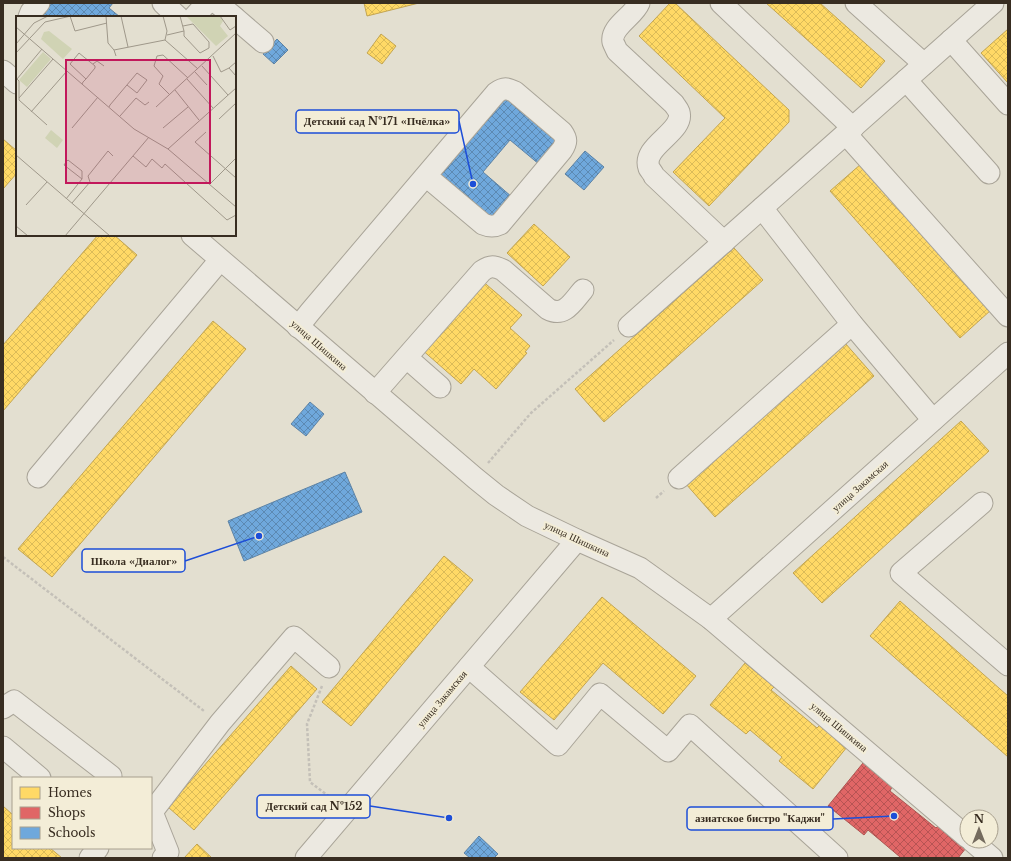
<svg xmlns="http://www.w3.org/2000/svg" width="1011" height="861" font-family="'Libre Baskerville',serif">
<defs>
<pattern id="homes-cross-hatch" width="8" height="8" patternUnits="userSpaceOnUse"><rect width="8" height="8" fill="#ffd966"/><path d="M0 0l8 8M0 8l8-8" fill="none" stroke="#dbbb58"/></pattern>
<pattern id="shops-cross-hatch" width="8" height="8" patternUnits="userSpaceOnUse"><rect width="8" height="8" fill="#e06666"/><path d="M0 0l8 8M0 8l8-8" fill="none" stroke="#b75454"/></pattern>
<pattern id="schools-cross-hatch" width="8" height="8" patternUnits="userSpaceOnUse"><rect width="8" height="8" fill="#6fa8dc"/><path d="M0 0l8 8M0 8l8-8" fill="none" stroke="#5c89b2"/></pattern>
</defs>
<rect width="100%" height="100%" fill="#e3dfd0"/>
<g fill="url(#homes-cross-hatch)" stroke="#c3a551">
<polygon points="364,3 419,3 367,16"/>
<polygon points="670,3 675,3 789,110 789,122 709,206 673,172 725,118 639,36"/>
<polygon points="766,3 820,3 885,61 861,88"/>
<polygon points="1008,29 1008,83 981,53"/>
<polygon points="381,34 396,46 382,64 367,53"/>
<polygon points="3,139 17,151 17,173 3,189"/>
<polygon points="861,164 991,310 960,338 830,191"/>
<polygon points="534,224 570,257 543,286 507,253"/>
<polygon points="98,235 114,235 137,255 3,411 3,345"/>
<polygon points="734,248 763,280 604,422 575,389"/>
<polygon points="480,279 522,315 510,328 530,346 525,352 527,353 496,389 474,369 461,384 420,348"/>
<polygon points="213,321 246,349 52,577 18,549"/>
<polygon points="845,343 874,376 715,517 686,484"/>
<polygon points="961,421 989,451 822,603 793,573"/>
<polygon points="444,556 473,580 351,726 322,702"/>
<polygon points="602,597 696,676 663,714 603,663 554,720 520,692"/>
<polygon points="900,601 1008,696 1008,757 870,636"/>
<polygon points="745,663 774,687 771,690 817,728 820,725 847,747 813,789 779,761 782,757 750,730 746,734 710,705"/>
<polygon points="291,666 317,689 194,830 168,807"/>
<polygon points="3,806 13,815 13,848 50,848 62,858 5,858 3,856"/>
<polygon points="197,844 212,858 184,858"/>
</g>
<polygon fill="url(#shops-cross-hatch)" stroke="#ae5551" points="863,763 892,787 890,791 936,828 938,826 966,848 958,858 900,858 900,857 868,830 864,835 828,806"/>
<g fill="url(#schools-cross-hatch)" stroke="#5e83a4">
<polygon points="51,3 113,3 109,8 120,17 41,17 40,16"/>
<polygon points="277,39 288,50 274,64 263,54"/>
<polygon points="506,97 559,142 540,165 510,140 483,172 512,197 492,222 439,177"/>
<polygon points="585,151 604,167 584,190 565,174"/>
<polygon points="310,402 324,414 306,436 291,424"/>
<polygon points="345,472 362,512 244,561 228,521"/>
<polygon points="479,836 498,854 495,857 496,858 470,858 464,853"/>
</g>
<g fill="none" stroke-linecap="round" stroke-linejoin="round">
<defs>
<g id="minor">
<polyline points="163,3 178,17"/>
<polyline points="217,3 234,17"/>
<path d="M639,3C634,16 610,27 613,42C614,45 616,48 617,51L674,104C675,106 678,109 679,112C685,132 641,146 649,168C650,170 653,173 654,176L724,242"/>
<polyline points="721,3 853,128"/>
<polyline points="856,3 924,64"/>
<polyline points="29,17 31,12 39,3"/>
<polyline points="194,17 206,4 208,3"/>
<polyline points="235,18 263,42"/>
<polyline points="951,40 1008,104"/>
<polyline points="3,71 17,83"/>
<polyline points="906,80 989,173"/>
<polyline points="846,134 1008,316"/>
<polyline points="762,208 852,324 933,420"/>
<polyline points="192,235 475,478 496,495 527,516 577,540 640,568 711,619 967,837"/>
<polyline points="629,326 993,3"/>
<path d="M298,327L310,312L496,93C504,87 507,88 515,92L562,132C567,139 567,142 562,150L500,224C494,227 490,227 483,224L426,176"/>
<polyline points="407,358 440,387"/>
<path d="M375,393L482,271C491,265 494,266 503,270L548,309C565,318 573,301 583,290"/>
<polyline points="38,477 220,260"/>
<polyline points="679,478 852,324"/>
<polyline points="982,503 901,573 1008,665"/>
<polyline points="711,619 1008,353"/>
<polyline points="469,667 558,745 600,694 668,751 690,725 837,858"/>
<polyline points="3,708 14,701 111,776 111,778"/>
<polyline points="3,747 40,778"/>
<polyline points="972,841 992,858"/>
<polyline points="90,858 98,848"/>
<polyline points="163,858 168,852 152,812 220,723 294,637 329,667"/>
<polyline points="306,858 577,540"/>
</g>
</defs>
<use href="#minor" stroke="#a9a498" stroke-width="23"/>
<g stroke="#c4c0b8" stroke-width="2.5" stroke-dasharray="3 2" stroke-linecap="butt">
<polyline points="488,463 531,413 614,340"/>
<polyline points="656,498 664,491"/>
<polyline points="3,557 204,711"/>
<polyline points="322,686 307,724 310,782 331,798"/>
</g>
<use href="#minor" stroke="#ece9e1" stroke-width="21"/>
</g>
<g text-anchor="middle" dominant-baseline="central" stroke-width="4" stroke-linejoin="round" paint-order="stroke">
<g font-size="10" fill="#382d21" stroke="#f3edd7">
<text transform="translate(319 345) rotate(41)">улица Шишкина</text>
<text transform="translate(860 486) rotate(-42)">улица Закамская</text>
<text transform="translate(577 539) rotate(25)">улица Шишкина</text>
<text transform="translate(442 699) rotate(-50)">улица Закамская</text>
<text transform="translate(839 727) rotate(40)">улица Шишкина</text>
</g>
</g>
<g transform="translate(16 16)">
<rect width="220" height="220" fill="#e3dfd0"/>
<path d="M170,0H204L207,5L204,10L212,20L200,30ZM27,36L35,43L11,71L3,64Z" fill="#d0d3b4"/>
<path d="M33,15L56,33L47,43L25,23L28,16ZM35,114L47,124L41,132L29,122Z" fill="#d0d3b4"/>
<path fill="none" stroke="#9f988a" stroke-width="1" d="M54,0L59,15L91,7M90,0L92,27L98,34M105,0L112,31M147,0L151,15L149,24M204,0L214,14L220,10M167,10L177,8L193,26V32L184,37L168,20V15M0,11L118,113L152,133L220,191M151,19L168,15L164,0M0,28L18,7L32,0M0,37L29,6L55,0M100,40L98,34L149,24L182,53M197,40L205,56L213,52M220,46L213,52L220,60M77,48L81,45L88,50M186,50L212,79M179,56L191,69M0,62L3,65V84L31,109M1,63L26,33M171,63L197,92M66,68L67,66L70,63L79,52V50L63,37L54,48L70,63M159,74L183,104M154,79L143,68L147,60L138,50L141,40L147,39L172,62M3,82L37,43M93,91L94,89L121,57L131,64L121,77L111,69M140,91L220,17M15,96L51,55M104,100L120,82L129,89L133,86M203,103L220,87M56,112L82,81M147,112L172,91M190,116L179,126L220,162M152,133L220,72M0,139L94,220M117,140L130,151L136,143L146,152L149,148L211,204L220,199M194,168L220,142M50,183L66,163V155L52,144L50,146L48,149L66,163M56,187L74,166L72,160L92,135L97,140M10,189L31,166M0,210L12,220M49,220L133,121"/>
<path fill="#c2185b" fill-opacity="0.15" stroke="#c2185b" stroke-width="2" d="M50,44H194V167H50Z"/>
<rect width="220" height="220" fill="none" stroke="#382d21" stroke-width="2"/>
</g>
<path fill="none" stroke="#1d4ed8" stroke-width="1.5" d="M473 184L459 121M259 536L185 561M449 818L370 806M894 816L833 819"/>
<g fill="#1d4ed8" stroke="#f3edd7" stroke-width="1.5">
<circle cx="473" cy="184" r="4"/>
<circle cx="259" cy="536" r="4"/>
<circle cx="449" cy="818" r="4"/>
<circle cx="894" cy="816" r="4"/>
</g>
<g fill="#f3edd7" stroke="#1d4ed8" stroke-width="1.5">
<rect x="296" y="110" width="163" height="23" rx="4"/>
<rect x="82" y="549" width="103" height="23" rx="4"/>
<rect x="257" y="795" width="113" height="23" rx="4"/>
<rect x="687" y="807" width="146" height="23" rx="4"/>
</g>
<g font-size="11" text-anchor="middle" font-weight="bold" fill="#382d21">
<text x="377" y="125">Детский сад №171 «Пчёлка»</text>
<text x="134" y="565">Школа «Диалог»</text>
<text x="314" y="810">Детский сад №152</text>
<text x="760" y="822">азиатское бистро "Каджи"</text>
</g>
<rect width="1011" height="861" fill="none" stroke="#382d21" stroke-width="8"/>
<rect x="12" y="777" width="140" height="72" fill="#f3edd7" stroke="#a8a08e"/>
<rect x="20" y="787" width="20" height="12" fill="#ffd966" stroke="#a8a08e"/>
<text x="48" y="797" font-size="12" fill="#382d21">Homes</text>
<rect x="20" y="807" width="20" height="12" fill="#e06666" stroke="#a8a08e"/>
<text x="48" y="817" font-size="12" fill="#382d21">Shops</text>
<rect x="20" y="827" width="20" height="12" fill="#6fa8dc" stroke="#a8a08e"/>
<text x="48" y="837" font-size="12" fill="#382d21">Schools</text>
<g transform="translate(979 829)"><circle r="19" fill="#f3edd7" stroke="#a8a08e"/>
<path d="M0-3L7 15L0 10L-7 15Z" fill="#746b5e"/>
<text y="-6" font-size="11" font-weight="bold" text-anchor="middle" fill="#382d21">N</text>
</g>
</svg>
